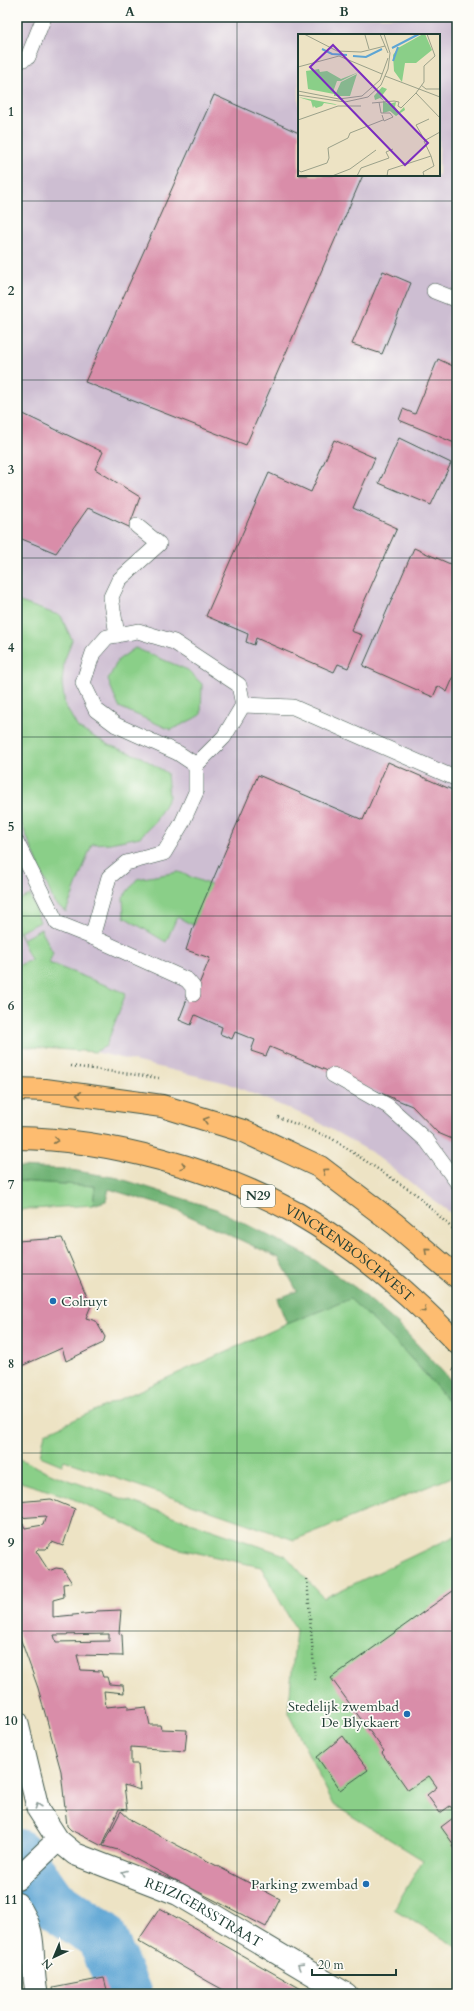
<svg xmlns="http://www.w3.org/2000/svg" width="474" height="2011" font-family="Cardo,serif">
<rect width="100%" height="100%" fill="#fdfcf7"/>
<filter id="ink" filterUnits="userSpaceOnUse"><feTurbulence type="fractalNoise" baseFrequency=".025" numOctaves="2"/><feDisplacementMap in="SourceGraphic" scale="8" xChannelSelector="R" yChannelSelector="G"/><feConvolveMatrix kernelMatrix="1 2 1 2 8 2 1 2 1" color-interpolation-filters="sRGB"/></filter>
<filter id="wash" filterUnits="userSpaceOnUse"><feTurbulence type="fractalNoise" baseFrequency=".012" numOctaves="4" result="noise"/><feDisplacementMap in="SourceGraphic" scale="16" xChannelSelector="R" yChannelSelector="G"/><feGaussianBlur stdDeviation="0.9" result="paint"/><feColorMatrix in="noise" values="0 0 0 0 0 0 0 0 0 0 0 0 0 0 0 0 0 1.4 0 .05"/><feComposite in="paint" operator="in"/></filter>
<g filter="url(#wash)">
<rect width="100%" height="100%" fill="#ede3c4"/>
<path fill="#cdbed2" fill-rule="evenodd" d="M17,17H457V1218L371,1152L311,1118L227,1083L95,1052L17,1046ZM299,35H439V175H299Z"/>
<g fill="#8acf88" stroke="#54865e">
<polygon points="17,601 61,616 72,640 64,662 62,684 65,705 78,728 109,745 141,757 167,773 169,797 155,822 140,837 110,843 92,844 66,912 54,902 17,813"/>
<polygon points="135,648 188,670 202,684 201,715 171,730 119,707 108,680 118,660"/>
<polygon points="179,872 213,886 193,925 177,917 166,942 124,917 123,897 137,879"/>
<polygon points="30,895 40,922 20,932 23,939 41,929 53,953 49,963 126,993 106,1046 95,1052 17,1046 17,966 31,960 17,929 17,901"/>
<polygon points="17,1181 95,1186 93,1205 17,1210"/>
<polygon points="350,1299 387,1332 434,1384 457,1412 457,1475 294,1540 64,1460 62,1465 40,1456 45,1433 287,1324"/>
<polygon points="17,1458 57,1476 285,1555 324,1598 457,1535 457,1947 394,1909 423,1860 334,1805 288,1713 296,1630 261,1567 176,1548 69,1497 17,1481"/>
</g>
<path fill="#6fb274" stroke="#477854" d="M17,1167L65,1169L118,1178L216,1209L307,1255L356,1288L400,1326L457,1387V1412C425,1371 389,1334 350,1299L287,1324L277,1299L297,1291L279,1258L174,1209L109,1189L106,1201L93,1205L95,1186L17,1181Z"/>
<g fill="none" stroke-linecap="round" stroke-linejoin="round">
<polyline stroke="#5da5d4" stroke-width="51" points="17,1854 50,1901 101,1936 126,1994"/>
</g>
<g id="blocks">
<g fill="#d98da9" fill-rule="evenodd">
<polygon points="214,95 299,133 299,175 363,175 246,445 85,382"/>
<polygon points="383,271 411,283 382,354 352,344"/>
<polygon points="438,359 457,368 457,444 399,420 403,409 415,414"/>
<polygon points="17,411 103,452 95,469 140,497 129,527 88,508 56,553 17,537"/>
<polygon points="399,438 451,463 431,505 379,483"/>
<polygon points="334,440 375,458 353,508 397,528 351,631 362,635 348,668 338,664 334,672 256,638 254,645 246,642 248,634 206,616 269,473 311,492"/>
<polygon points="414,548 457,567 457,669 447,692 438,686 433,697 363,666"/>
<polygon points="388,762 457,792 457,1141 438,1133 412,1106 270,1047 266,1056 251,1051 255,1040 235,1032 232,1039 220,1034 222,1027 195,1015 191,1025 179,1020 189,994 194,996 210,958 186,950 196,919 258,775 363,820"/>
<polygon points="62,1238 88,1299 92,1303 86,1318 96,1321 105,1337 103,1343 66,1361 62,1348 17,1368 17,1241"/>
<path d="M51,1499L75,1509L63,1546L52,1542L46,1549H38L36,1551L49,1571L56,1568L63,1569L72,1583L63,1584L64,1597L53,1600V1617L94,1613L97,1611L121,1610L119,1634L122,1635L123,1656L77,1655L81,1670L101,1671L103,1677H107L109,1684L123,1685L124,1693L104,1691L106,1707L128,1705V1709L146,1707L150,1725H160L161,1729L187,1730L185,1751L131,1747V1764H138L140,1790L124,1785L127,1810L119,1809L102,1846L71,1830L67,1826L61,1771L38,1688L17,1629V1525L23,1524L25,1528L43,1525L46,1516L17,1518V1502ZM109,1634V1641L56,1642L54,1635Z"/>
<polygon points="457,1588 457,1853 452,1846 454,1845 441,1827 457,1815 450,1806 440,1813 427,1795 437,1787 429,1776 408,1790 382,1753 384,1751 331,1678"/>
<polygon points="343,1736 368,1770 340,1790 317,1757"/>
<polygon points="121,1811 133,1822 280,1899 266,1927 118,1850 103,1846"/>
<polygon points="160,1908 231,1949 310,1994 231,1994 209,1982 138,1941"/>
<polygon points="104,1978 108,1994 54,1994 53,1988"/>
</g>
</g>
</g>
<g filter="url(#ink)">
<use href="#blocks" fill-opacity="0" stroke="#3e564a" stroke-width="1"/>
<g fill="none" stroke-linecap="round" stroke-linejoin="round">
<defs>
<g id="lane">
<polyline points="17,62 28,57 44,17"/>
<polyline points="434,291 457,300"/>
<polyline points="117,635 111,597 119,580 159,544 137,526"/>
<polyline points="243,705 293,707 457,779"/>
<polyline points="17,843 57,923 92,937 187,980 193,987 193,994"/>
<polyline points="92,937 109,877 126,863 164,853 182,823 196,792 196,765 178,753 116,725 96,710 83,683 93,653 107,637 138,631 174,642 239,685 243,705 224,737 196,765"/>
<polyline points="333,1075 388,1106 427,1141 457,1182"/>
</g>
<g id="street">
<path id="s1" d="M17,1722L38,1809L58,1840L75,1854L178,1894L346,1994"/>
<polyline points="17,1879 58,1840"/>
<path d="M17,1904C40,1934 29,1961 37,1994"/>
</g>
<g id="primary">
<polyline points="17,1089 45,1090 162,1106 243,1131 320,1167 395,1224 457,1277"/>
<path id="s2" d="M17,1138C109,1139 217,1169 298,1214C357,1248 410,1294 457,1343"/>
</g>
</defs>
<use href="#lane" stroke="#3e564a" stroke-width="16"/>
<use href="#street" stroke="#3e564a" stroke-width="24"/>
<use href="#primary" stroke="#3e564a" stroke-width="24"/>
<g stroke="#3e564a" stroke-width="2.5" stroke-dasharray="1 3" stroke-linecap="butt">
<polyline points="71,1066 159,1078"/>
<polyline points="278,1117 331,1138 417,1195 457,1233"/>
<polyline points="453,1369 457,1374"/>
<polyline points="307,1579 315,1681"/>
</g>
<use href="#lane" stroke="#fff" stroke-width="15"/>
<use href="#street" stroke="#fff" stroke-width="22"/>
<use href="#primary" stroke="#fdbc6f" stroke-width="22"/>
</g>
<defs><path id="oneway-chevron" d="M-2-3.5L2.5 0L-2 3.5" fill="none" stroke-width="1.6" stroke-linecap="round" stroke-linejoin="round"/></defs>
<g stroke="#83764f">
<use href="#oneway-chevron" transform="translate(79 1095) rotate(-172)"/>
<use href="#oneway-chevron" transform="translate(206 1120) rotate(-163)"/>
<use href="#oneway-chevron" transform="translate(56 1140) rotate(6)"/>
<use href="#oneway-chevron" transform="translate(183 1166) rotate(17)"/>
<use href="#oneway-chevron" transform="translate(325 1171) rotate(-144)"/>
<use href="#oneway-chevron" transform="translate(427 1251) rotate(-139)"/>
<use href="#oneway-chevron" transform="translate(424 1310) rotate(43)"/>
</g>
<g stroke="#8f9e9a">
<use href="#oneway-chevron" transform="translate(38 1806) rotate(-109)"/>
<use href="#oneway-chevron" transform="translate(124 1873) rotate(-159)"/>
<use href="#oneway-chevron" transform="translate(300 1966) rotate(-148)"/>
</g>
</g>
<path fill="none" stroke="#1f3d34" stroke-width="1" stroke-opacity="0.55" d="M237,17V1994M17,201H457M17,380H457M17,558H457M17,737H457M17,916H457M17,1095H457M17,1274H457M17,1453H457M17,1631H457M17,1810H457"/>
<g fill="#1f6fb2" stroke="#fdfcf7" stroke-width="1.5">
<circle cx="53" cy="1301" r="4"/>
<circle cx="407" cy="1714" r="4"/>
<circle cx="366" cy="1884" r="4"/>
</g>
<g text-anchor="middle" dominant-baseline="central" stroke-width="3.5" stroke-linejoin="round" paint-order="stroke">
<rect fill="#fdfcf7" stroke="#62766e" stroke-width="1" x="241" y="1185" width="34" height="22" rx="3"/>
<g font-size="13" font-weight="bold" fill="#1f3d34">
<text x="258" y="1196">N29</text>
</g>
<g font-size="14" fill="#1f3d34" stroke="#fdfcf7">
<text stroke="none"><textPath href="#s2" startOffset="358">VINCKENBOSCHVEST</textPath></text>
<text stroke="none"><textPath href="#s1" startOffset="290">REIZIGERSSTRAAT</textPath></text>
</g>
<g font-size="14" fill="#1f3d34" stroke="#fdfcf7" text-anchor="end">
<text x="61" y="1301" text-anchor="start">Colruyt</text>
<text x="399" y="1706">Stedelijk zwembad<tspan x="399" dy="16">De Blyckaert</tspan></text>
<text x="358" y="1884">Parking zwembad</text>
</g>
</g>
<g transform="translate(298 34)">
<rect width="142" height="142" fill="#ede3c4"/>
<path d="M125,0H127L134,16L118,29H107L104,48L96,37L95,21L100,14ZM21,35L22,38L29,37L43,45L61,38L43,47H39L35,58L38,59L43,48L59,40L52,62H36V60L10,55L8,37ZM84,53L89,55L83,63L86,67L82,64L77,66L76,62ZM0,63L37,70L39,71L26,69L24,72L18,74L16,72L15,74L13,67ZM85,67L91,70L98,68L97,73L101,78L106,73L107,76L98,82L92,77L85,79Z" fill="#8acf88"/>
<path fill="none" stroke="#5da5d4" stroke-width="2" d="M94,14L121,0M24,15L34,20L49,21M55,22L68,23L84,15M95,27L100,13"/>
<path fill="none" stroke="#9ba18a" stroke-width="1" d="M6,0L39,17L63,18L87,12M82,0L90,19M129,0L137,22L126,32V48L118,59L142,84M67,1L71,15M41,22L84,40M0,33L41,22M87,42L142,63M123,51L128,55H142M0,57L41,65L64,62L82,46L90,24M0,61L47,68L70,63L83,51L90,35L92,19L86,0M81,68L83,79H92L95,83L86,87L84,81M74,69L96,67L101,68L100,72L103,74L118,59M0,86L40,72H63M126,105L118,91L131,85M133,122L126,107L142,98M0,136L3,138L29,129L31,124L30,114L50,104L52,99L85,86M34,142L52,135L78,116M59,142L63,134L91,124L88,118L95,115M89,142L90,136L133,122L136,132L125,138L126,142"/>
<path fill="#7b2cbf" fill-opacity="0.15" stroke="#7b2cbf" stroke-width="2" d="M35,11L130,109L107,131L12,33Z"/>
<rect width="142" height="142" fill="none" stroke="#1f3d34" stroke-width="2"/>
</g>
<rect width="474" height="2011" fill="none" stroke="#fdfcf7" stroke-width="44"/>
<g transform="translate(54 1957) rotate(224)" stroke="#fdfcf7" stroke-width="3" paint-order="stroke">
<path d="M0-3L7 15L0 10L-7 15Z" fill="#1f3d34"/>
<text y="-6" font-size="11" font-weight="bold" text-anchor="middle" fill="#1f3d34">N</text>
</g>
<path d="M312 1969v6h84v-6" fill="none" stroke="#1f3d34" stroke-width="2"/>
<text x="318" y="1969" font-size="12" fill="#1f3d34" stroke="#fdfcf7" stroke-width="3" paint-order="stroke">20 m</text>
<rect x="22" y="22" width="430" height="1967" fill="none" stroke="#1f3d34" stroke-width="1.5"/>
<g font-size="13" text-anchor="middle" font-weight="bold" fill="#1f3d34">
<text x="130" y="16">A</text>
<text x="344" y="16">B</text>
<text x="11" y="116">1</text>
<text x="11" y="295">2</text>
<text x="11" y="474">3</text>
<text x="11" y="652">4</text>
<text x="11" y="831">5</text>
<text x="11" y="1010">6</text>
<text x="11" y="1189">7</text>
<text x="11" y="1368">8</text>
<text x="11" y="1547">9</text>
<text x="11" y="1725">10</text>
<text x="11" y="1904">11</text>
</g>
</svg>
